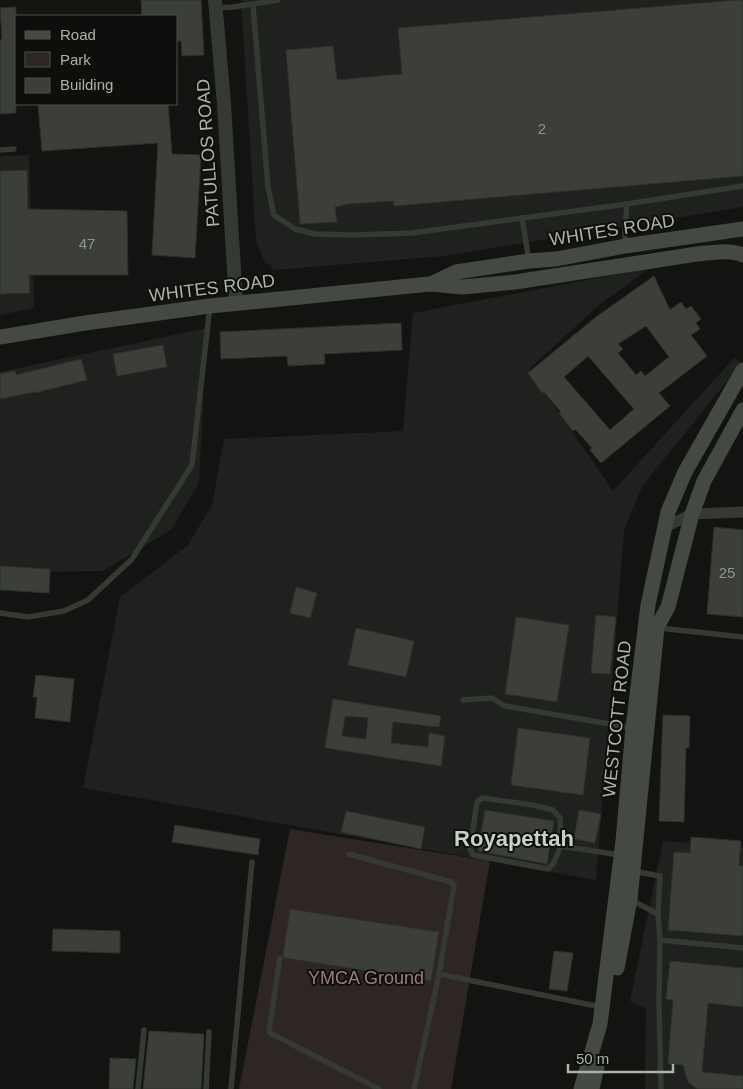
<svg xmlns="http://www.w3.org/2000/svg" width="743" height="1089" font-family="Arial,sans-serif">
<rect width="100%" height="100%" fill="#131412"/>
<g fill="#1f211e">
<polygon points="241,0 743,0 743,207 443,256 274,270 263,259 256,240"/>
<polygon points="29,155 34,308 0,315 0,156"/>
<polygon points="650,268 599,305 529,369 613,491 735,357 741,364 643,485 624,530 596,880 83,788 120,597 188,545 212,505 224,439 403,431 413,313"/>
<polygon points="207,328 199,483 171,530 103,571 42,572 0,567 0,372"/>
<polygon points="663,841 743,846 743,1089 645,1089 646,1009 630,1001"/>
</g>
<polygon fill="#2e2525" points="290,829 490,861 451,1089 239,1089"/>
<g fill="#3b3e39" stroke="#2d302c" fill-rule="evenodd">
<polygon points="141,0 201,0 204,55 182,56 181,41 176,41 176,16 142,16"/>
<polygon points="737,0 743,0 743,176 394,206 393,201 347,204 335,207 337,222 300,224 286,50 333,46 337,80 402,74 398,28"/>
<polygon points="16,7 16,113 0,114 0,40 2,39 0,8"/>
<polygon points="38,104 168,104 172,154 201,155 195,258 152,255 158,143 42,151"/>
<polygon points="27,170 28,209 127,211 128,275 29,275 30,293 0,294 0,171"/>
<path d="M654,276L670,310L681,302L686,309L691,306L701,319L696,323L700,329L691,335L707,356L659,393L670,406L601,463L590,450L592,448L575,429L573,431L559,413L561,412L544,392L542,393L528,373L596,317ZM646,326L669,357L645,376L641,371L636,375L618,353L623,349L618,344ZM588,356L634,409L610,430L564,377Z"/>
<polygon points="401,323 402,350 324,354 325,364 288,366 287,356 221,359 220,332"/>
<polygon points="163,345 167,367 117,376 113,354"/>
<polygon points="81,359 87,380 34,393 34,392 0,399 0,374 15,371 16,375"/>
<polygon points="714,527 743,530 743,617 707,614"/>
<polygon points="0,566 50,569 49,593 0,590"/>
<polygon points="296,587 317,593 310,618 290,613"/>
<polygon points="596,615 616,617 610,674 591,673"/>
<polygon points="516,617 569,625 557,702 505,694"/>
<polygon points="356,628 414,641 406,677 348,665"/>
<polygon points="36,675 74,679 70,722 35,718 37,697 33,697"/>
<path d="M333,699L441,716L439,727L393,722L391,743L428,747L429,733L445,736L441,766L325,748ZM345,716L368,718L366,739L342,736Z"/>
<polygon points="663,715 690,716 689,748 686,748 684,822 659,821"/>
<polygon points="518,728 590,738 583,795 511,785"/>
<polygon points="485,810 554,821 547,864 478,851"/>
<polygon points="579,810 601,814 595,843 574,839"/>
<polygon points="346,811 425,827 421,849 341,832"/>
<polygon points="175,825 260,839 258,855 172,842"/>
<polygon points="691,837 741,841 739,866 743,866 743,936 668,930 674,852 690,853"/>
<polygon points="290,909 439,932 431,981 285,958 283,955"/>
<polygon points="53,929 120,931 120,953 52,951"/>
<polygon points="554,951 573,953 567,991 549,989"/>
<polygon points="670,961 743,968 743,1007 708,1003 702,1072 743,1076 743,1089 697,1089 688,1082 683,1065 668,1064 673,1000 666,999"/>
<polygon points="149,1031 204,1034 201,1089 143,1089"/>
<polygon points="110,1058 136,1059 133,1089 109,1089"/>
</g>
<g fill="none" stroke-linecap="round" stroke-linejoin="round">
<g stroke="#353933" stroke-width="5.5">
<polyline points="253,5 268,187 274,215 295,229 315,234 354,235 412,233 627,204 743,186"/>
<polyline points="216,8 233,7 278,0"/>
<polyline points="0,150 14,149"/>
<polyline points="522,218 529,261"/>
<polyline points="625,245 625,227 627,204"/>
<polyline points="0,613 28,617 64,611 88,600 132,559 192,465 210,306"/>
<polyline points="659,628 743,637"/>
<polyline points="463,700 492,698 505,706 633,728"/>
<polyline points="561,846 553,864 548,869 473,855 470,849 477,802 482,798 533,805 553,810 560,818 561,846 620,855"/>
<polyline points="349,854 451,882 454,885 439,974 414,1089"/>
<polyline points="633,871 660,876 658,914"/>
<polyline points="631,900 658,914 660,940 659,1003 661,1089"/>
<polyline points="660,940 743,948"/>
<polyline points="280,958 269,1030 270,1033 379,1089"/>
<polyline points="439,974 601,1007"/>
<polyline points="138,1089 144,1030"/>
<polyline points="206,1089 209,1032"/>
<polyline points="231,1089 252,862"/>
</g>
<polyline stroke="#353933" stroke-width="11" points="665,527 692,514 743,512"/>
<polyline stroke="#353933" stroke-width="14" points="215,0 224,104 236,303"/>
<g stroke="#444942" stroke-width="15">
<polyline points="431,284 456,272 529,261 556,259 625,246 743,229"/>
<path d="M0,337L85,323L210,306L430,284L463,287L515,282L697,254C712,253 729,249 743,255"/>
<polyline points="617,968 630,899 657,627 668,607 692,514 704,481 743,410"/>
<polyline points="581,1089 600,1024 623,841 633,728 648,605 668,512 685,472 743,370"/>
<polyline points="592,1089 598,1062"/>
</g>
</g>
<g text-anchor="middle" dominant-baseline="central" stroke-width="4" stroke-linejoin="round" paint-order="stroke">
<g font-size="15" fill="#8f9689">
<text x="542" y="128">2</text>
<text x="87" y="243">47</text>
<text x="727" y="572">25</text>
</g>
<g font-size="18" fill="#abb4a4" stroke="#0e0f0d">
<text transform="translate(208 153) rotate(-94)">PATULLOS ROAD</text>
<text transform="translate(612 230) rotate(-9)">WHITES ROAD</text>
<text transform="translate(212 288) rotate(-7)">WHITES ROAD</text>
<text transform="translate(617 719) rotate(-84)">WESTCOTT ROAD</text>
</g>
<g font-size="18" fill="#9f7b7c" stroke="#0e0f0d">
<text x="366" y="978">YMCA Ground</text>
</g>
<g font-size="22" font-weight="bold" fill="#c9d0c5" stroke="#0e0f0d">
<text x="514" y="838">Royapettah</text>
</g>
</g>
<rect x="15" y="15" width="162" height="90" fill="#0e0f0d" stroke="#4d5149"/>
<rect x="25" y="31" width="25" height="8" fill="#444942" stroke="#4d5149"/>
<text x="60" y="40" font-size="15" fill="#abb4a4">Road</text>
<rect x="25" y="52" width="25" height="15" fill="#2e2525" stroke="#4d5149"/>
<text x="60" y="65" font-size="15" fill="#abb4a4">Park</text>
<rect x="25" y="78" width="25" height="15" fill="#3b3e39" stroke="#4d5149"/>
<text x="60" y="90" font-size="15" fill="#abb4a4">Building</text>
<path d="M568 1064v8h105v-8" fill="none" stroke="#abb4a4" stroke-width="2.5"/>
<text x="576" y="1064" font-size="15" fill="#abb4a4" stroke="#0e0f0d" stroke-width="4" paint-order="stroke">50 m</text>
</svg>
